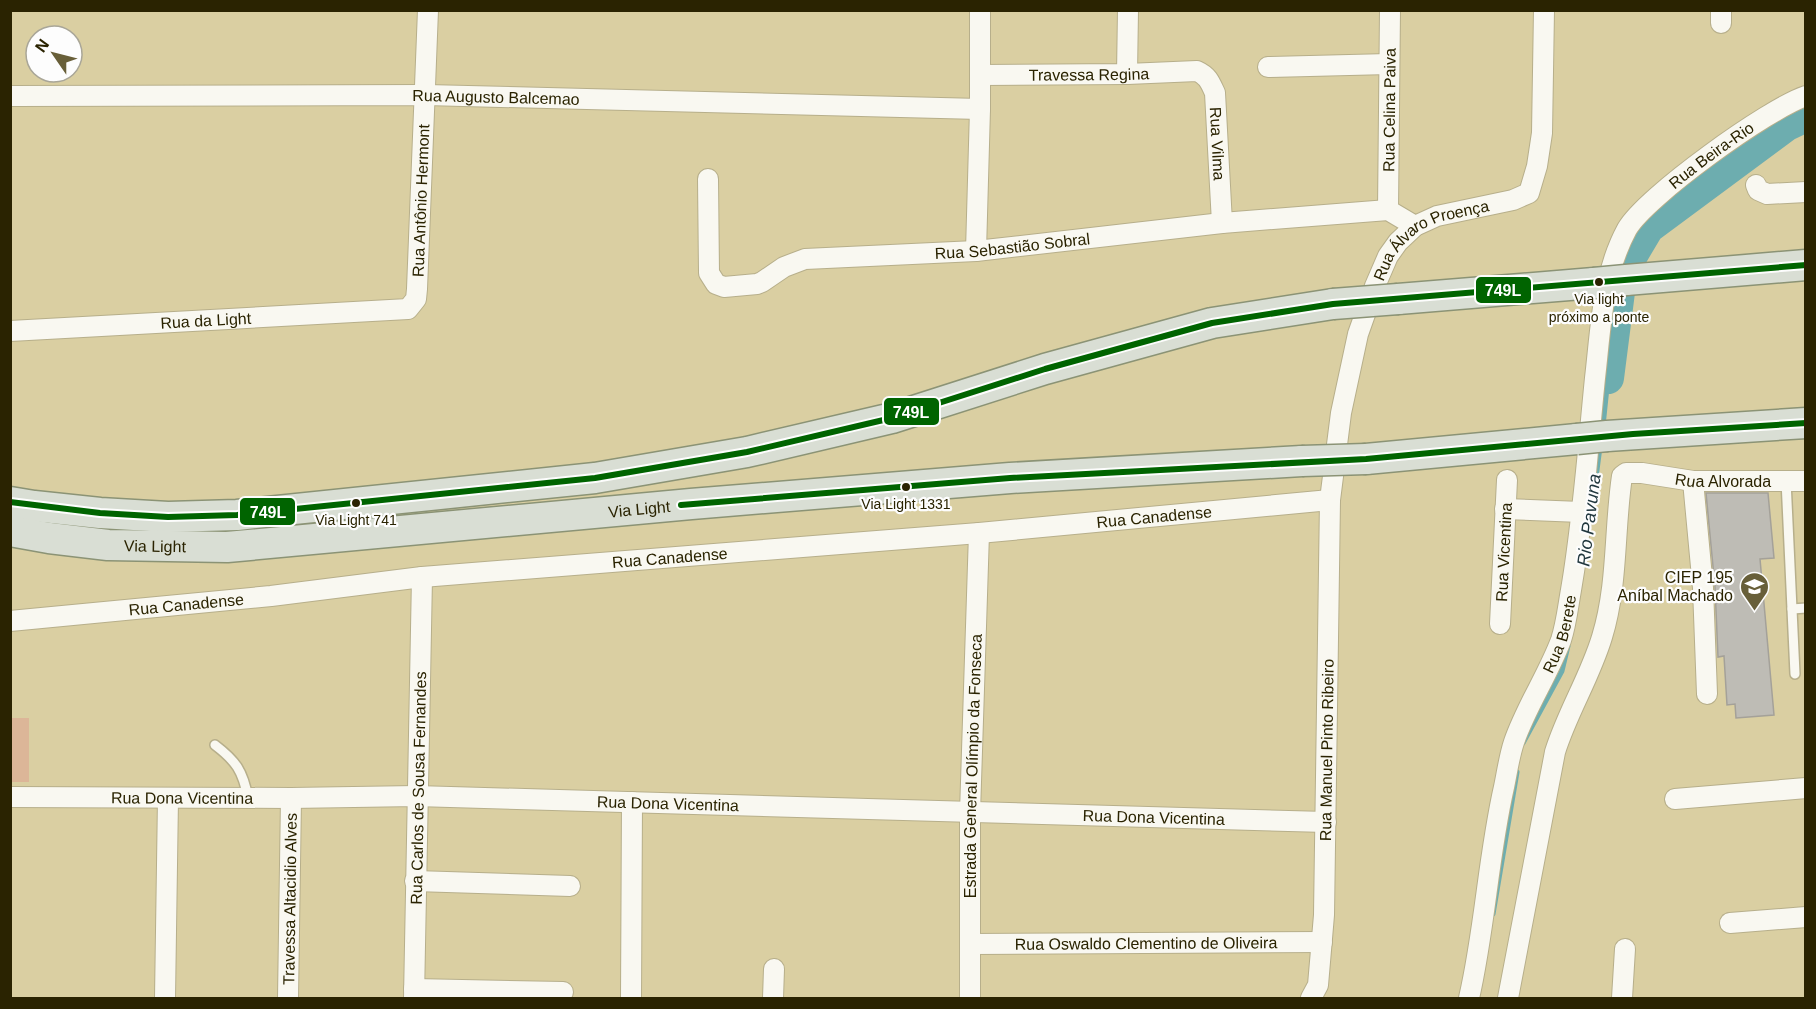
<svg xmlns="http://www.w3.org/2000/svg" width="1816" height="1009" font-family="Arial,sans-serif">
<rect width="100%" height="100%" fill="#dacfa2"/>
<polygon fill="#dcb698" points="10,718 29,718 29,782 11,782"/>
<g fill="none" stroke-linecap="round" stroke-linejoin="round">
<g stroke="#6dadaf" stroke-width="5">
<polyline points="1603,426 1608,378"/>
<polyline points="1593,501 1600,447"/>
<polyline points="1523,743 1562,671 1568,646"/>
<polyline points="1493,914 1517,772"/>
</g>
<polyline stroke="#6dadaf" stroke-width="32" points="1608,378 1620,284 1632,255 1648,228 1787,125 1806,116"/>
</g>
<polygon fill="#bebcb5" stroke="#a4a199" stroke-width="1.5" points="1706,493 1768,493 1774,558 1760,559 1774,715 1736,718 1735,704 1727,705 1724,656 1718,657 1715,587"/>
<g fill="none" stroke-linecap="round" stroke-linejoin="round">
<defs>
<g id="service">
<polyline points="1786,480 1795,674"/>
<polyline points="1792,609 1806,608"/>
<path d="M215,745C236,761 243,771 248,798"/>
</g>
<g id="minor">
<polyline points="1721,23 1721,10"/>
<polyline points="1268,67 1389,64"/>
<polyline points="1127,74 1128,10"/>
<path id="s1" d="M981,75L1127,74L1197,71C1208,76 1210,82 1215,93L1222,223"/>
<path id="s2" d="M10,96L426,95L980,109"/>
<path id="s3" d="M708,179L709,273L716,284L724,287L757,284L762,282L784,267L805,259L976,251L1222,223L1388,210L1415,226"/>
<polyline points="1756,185 1758,190 1767,194 1806,192"/>
<path id="s4" d="M1388,210L1390,10"/>
<polyline points="976,251 980,109 980,10"/>
<path id="s5" d="M10,331L408,309L416,299L417,289L428,10"/>
<polyline points="1693,481 1703,588 1707,694"/>
<polyline points="1505,509 1581,512"/>
<path id="s6" d="M10,621L271,596L422,577L979,533L1330,500"/>
<path id="s7" d="M1500,624L1507,480"/>
<path id="s8" d="M10,797L291,798L416,796L1326,822"/>
<polyline points="1675,799 1806,788"/>
<polyline points="415,881 570,886"/>
<polyline points="1730,923 1806,917"/>
<path id="s9" d="M972,944L1322,942"/>
<polyline points="414,989 563,992"/>
<polyline points="165,998 168,798"/>
<path id="s10" d="M288,998L291,798"/>
<path id="s11" d="M414,998L422,577"/>
<polyline points="631,998 632,802"/>
<polyline points="773,998 774,969"/>
<path id="s12" d="M970,998V813L979,533"/>
<path id="s13" d="M1311,998L1318,985L1324,915L1330,500L1341,413L1358,334L1375,286L1388,256L1398,242L1415,226L1437,216L1513,200L1529,193L1537,166L1542,133L1544,10"/>
<path id="s14" d="M1469,998C1485,929 1488,857 1504,787C1507,773 1509,757 1514,742C1526,707 1548,675 1561,640C1566,625 1568,607 1571,590C1583,520 1588,448 1595,378C1601,327 1602,275 1627,229C1645,197 1769,108 1806,96"/>
<path id="s15" d="M1508,998L1555,752C1567,713 1590,677 1602,637C1618,585 1614,530 1622,476L1626,473H1642L1693,481H1806"/>
<polyline points="1622,998 1625,949"/>
</g>
<g id="primary">
<polyline points="1626,280 1806,265"/>
<polyline points="1398,299 1594,283"/>
<polyline points="1607,436 1806,423"/>
<polyline points="1366,459 1577,439"/>
<polyline points="10,502 34,506 100,513 168,517 237,515 595,478 747,452 892,418 1045,369 1212,323 1333,304"/>
<path id="s16" d="M10,531L49,538L108,545L227,547L691,504L1010,478L1302,461"/>
</g>
</defs>
<use href="#service" stroke="#b7af8b" stroke-width="12"/>
<use href="#minor" stroke="#b7af8b" stroke-width="22"/>
<use href="#primary" stroke="#8b9375" stroke-width="33"/>
<use href="#service" stroke="#f9f8f1" stroke-width="9"/>
<use href="#minor" stroke="#f9f8f1" stroke-width="20"/>
<use href="#primary" stroke="#d9ded4" stroke-width="30"/>
<defs>
<g id="primary-bridge">
<polyline points="1594,283 1626,280"/>
<polyline points="1333,304 1398,299"/>
<polyline points="1577,439 1607,436"/>
<polyline points="1302,461 1366,459"/>
</g>
</defs>
<use href="#primary-bridge" stroke="#8b9375" stroke-width="33" stroke-linecap="butt"/>
<use href="#primary-bridge" stroke="#d9ded4" stroke-width="30"/>
<defs>
<g id="bus-1">
<polyline points="10,502 100,513 168,517 237,515 595,478 747,452 892,418 1045,369 1212,323 1333,304 1806,265"/>
<polyline points="681,505 1010,478 1366,459 1633,434 1806,423"/>
</g>
</defs>
<use href="#bus-1" stroke="#fdfdfd" stroke-width="10"/>
<use href="#bus-1" stroke="#006400" stroke-width="6"/>
</g>
<defs>
<symbol id="school-pin" viewBox="-11 -11 22 30"><path d="M0 17L-7.5 6A9.5 9.5 0 1 1 7.5 6Z" fill="#685f39" stroke="#fdfdfd"/><path d="M0-5L7-2L0 1L-7-2ZM-4 1L0 2.5L4 1V4Q0 6-4 4Z" fill="#fff"/></symbol>
</defs>
<g fill-rule="evenodd">
<use href="#school-pin" x="1738" y="570" width="33" height="45"/>
</g>
<g fill="#2a2301" stroke="#fdfdfd" stroke-width="2">
<circle cx="1599" cy="282" r="5"/>
<circle cx="906" cy="487" r="5"/>
<circle cx="356" cy="503" r="5"/>
</g>
<g text-anchor="middle" dominant-baseline="central" stroke-width="4.5" stroke-linejoin="round" paint-order="stroke">
<g font-size="14" fill="#2a2301" stroke="#fdfdfd">
<text x="1599" y="299">Via light<tspan x="1599" dy="18">próximo a ponte</tspan></text>
<text x="906" y="504">Via Light 1331</text>
<text x="356" y="520">Via Light 741</text>
</g>
<g font-size="16" fill="#2a2301" stroke="#fdfdfd">
<text stroke="none"><textPath href="#s1" startOffset="108">Travessa Regina</textPath></text>
<text stroke="none"><textPath href="#s2" startOffset="486">Rua Augusto Balcemao</textPath></text>
<text stroke="none"><textPath href="#s4" startOffset="100">Rua Celina Paiva</textPath></text>
<text stroke="none"><textPath href="#s1" startOffset="296">Rua Vilma</textPath></text>
<text stroke="none"><textPath href="#s14" startOffset="903">Rua Beira-Rio</textPath></text>
<text stroke="none"><textPath href="#s5" startOffset="510">Rua Antônio Hermont</textPath></text>
<text stroke="none"><textPath href="#s3" startOffset="411">Rua Sebastião Sobral</textPath></text>
<text stroke="none"><textPath href="#s13" startOffset="798">Rua Álvaro Proença</textPath></text>
<text stroke="none"><textPath href="#s5" startOffset="196">Rua da Light</textPath></text>
<text stroke="none"><textPath href="#s15" startOffset="640">Rua Alvorada</textPath></text>
<text stroke="none"><textPath href="#s16" startOffset="632">Via Light</textPath></text>
<text stroke="none"><textPath href="#s6" startOffset="1149">Rua Canadense</textPath></text>
<text stroke="none"><textPath href="#s16" startOffset="146">Via Light</textPath></text>
<text stroke="none"><textPath href="#s7" startOffset="72">Rua Vicentina</textPath></text>
<text stroke="none"><textPath href="#s6" startOffset="663">Rua Canadense</textPath></text>
<text stroke="none"><textPath href="#s6" startOffset="177">Rua Canadense</textPath></text>
<text stroke="none"><textPath href="#s14" startOffset="378">Rua Berete</textPath></text>
<text stroke="none"><textPath href="#s13" startOffset="250">Rua Manuel Pinto Ribeiro</textPath></text>
<text stroke="none"><textPath href="#s12" startOffset="232">Estrada General Olímpio da Fonseca</textPath></text>
<text stroke="none"><textPath href="#s11" startOffset="210">Rua Carlos de Sousa Fernandes</textPath></text>
<text stroke="none"><textPath href="#s8" startOffset="172">Rua Dona Vicentina</textPath></text>
<text stroke="none"><textPath href="#s8" startOffset="658">Rua Dona Vicentina</textPath></text>
<text stroke="none"><textPath href="#s8" startOffset="1144">Rua Dona Vicentina</textPath></text>
<text stroke="none"><textPath href="#s10" startOffset="99">Travessa Altacidio Alves</textPath></text>
<text stroke="none"><textPath href="#s9" startOffset="174">Rua Oswaldo Clementino de Oliveira</textPath></text>
</g>
<g font-size="16" fill="#2a2301" stroke="#fdfdfd" text-anchor="end">
<text x="1733" y="577">CIEP 195<tspan x="1733" dy="18">Aníbal Machado</tspan></text>
</g>
<g font-size="18" font-style="italic" fill="#21373d" stroke="#fdfdfd">
<text transform="translate(1589 520) rotate(-83)">Rio Pavuna</text>
</g>
</g>
<g stroke="#fdfdfd" stroke-width="2">
<rect x="1475" y="276" width="57" height="28" rx="6" fill="#006400"/>
<rect x="883" y="397" width="57" height="29" rx="6" fill="#006400"/>
<rect x="239" y="497" width="57" height="29" rx="6" fill="#006400"/>
</g>
<g font-size="16" text-anchor="middle" font-weight="bold" fill="#fff">
<text x="1503" y="296">749L</text>
<text x="911" y="418">749L</text>
<text x="268" y="518">749L</text>
</g>
<rect width="1816" height="1009" fill="none" stroke="#2a2301" stroke-width="24"/>
<g transform="translate(54 54) rotate(305)"><circle r="28" fill="#fdfdfd" stroke="#a9a698" stroke-width="1.5"/>
<path d="M0-4.5L10 22L0 15L-10 22Z" fill="#685f39"/>
<text y="-9" font-size="16" font-weight="bold" text-anchor="middle" fill="#2a2301">N</text>
</g>
</svg>
